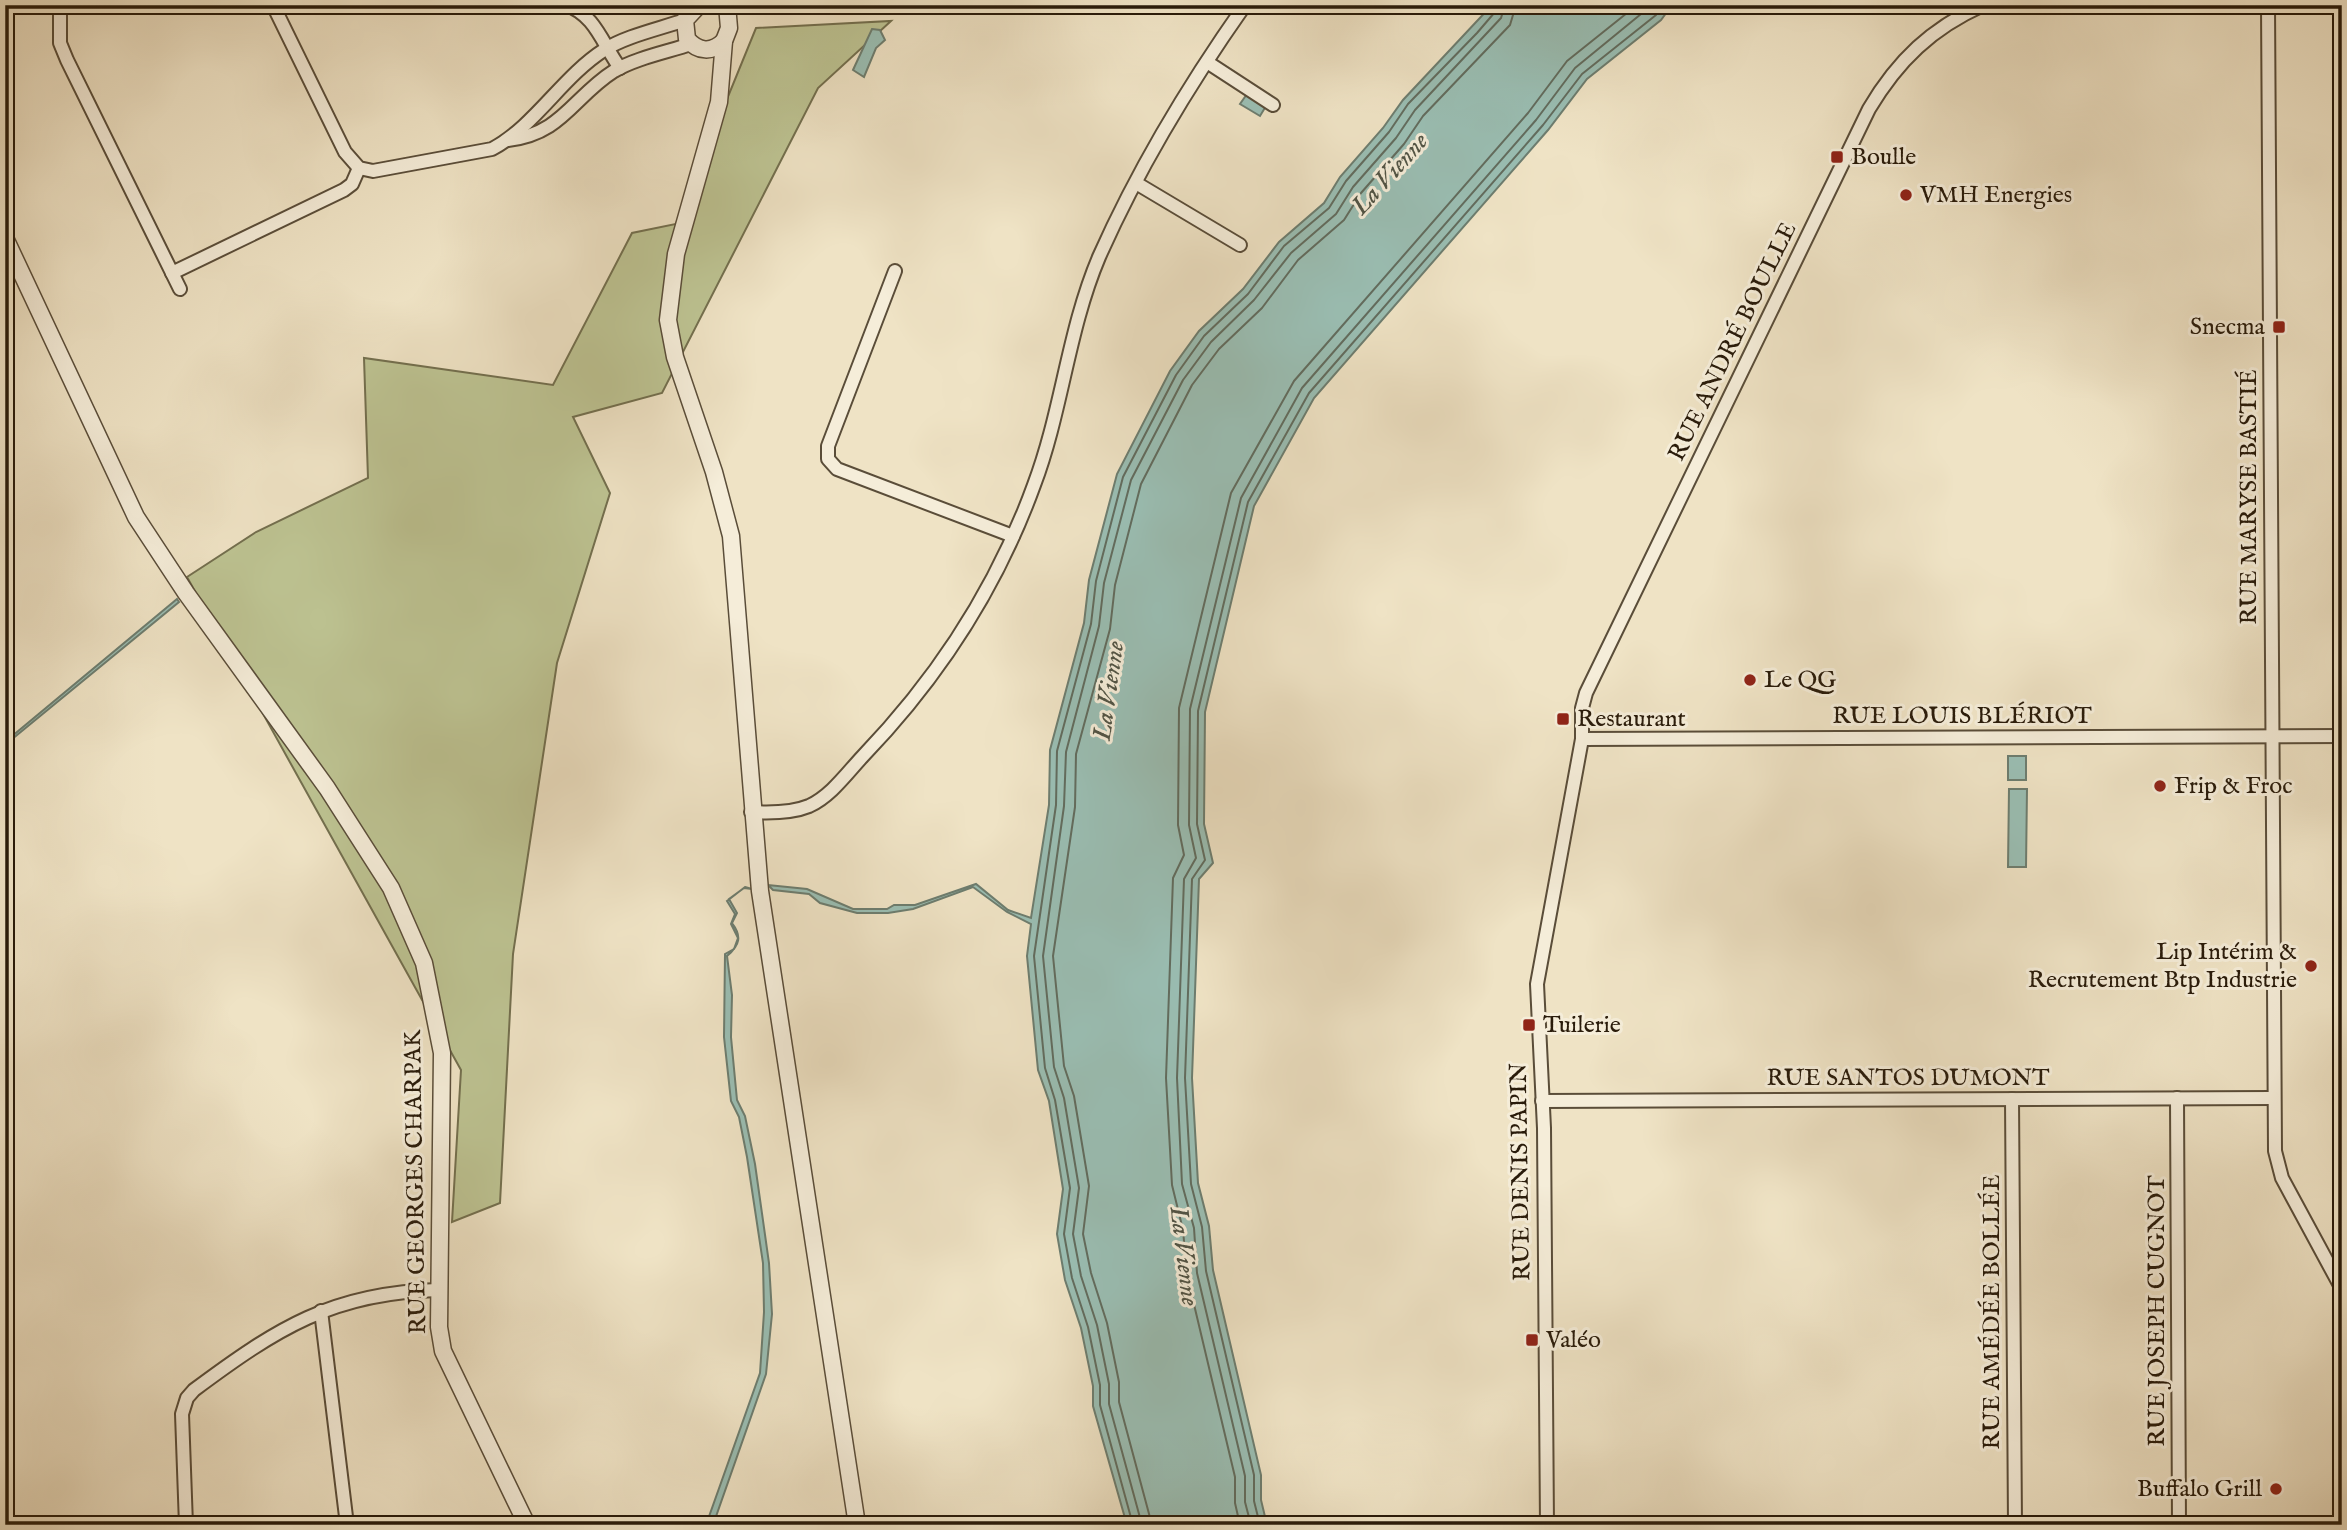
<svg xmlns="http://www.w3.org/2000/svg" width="2347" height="1530" font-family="'IM FELL English',serif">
<rect width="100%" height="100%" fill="#efe3c5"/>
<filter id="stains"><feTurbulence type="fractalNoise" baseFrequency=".00286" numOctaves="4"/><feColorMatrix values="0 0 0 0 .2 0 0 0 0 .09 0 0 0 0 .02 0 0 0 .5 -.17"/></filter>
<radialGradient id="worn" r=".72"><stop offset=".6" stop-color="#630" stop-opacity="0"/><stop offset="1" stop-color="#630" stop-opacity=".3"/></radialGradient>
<polygon fill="#bdc392" stroke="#736f4e" stroke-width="2" points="891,21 818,88 662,393 573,417 610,493 557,663 513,954 500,1203 452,1222 461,1070 187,577 256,532 368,478 364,358 553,385 632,233 676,224 756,28"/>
<g fill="#9abeb3" stroke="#6d7d6f" stroke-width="2">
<polygon points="1492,5 1672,5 1661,20 1587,79 1548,130 1314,398 1254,506 1205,712 1204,824 1213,863 1199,879 1192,1078 1198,1183 1209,1226 1213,1270 1261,1475 1261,1500 1267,1525 1127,1525 1093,1406 1093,1386 1081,1328 1065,1280 1057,1234 1063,1189 1049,1101 1038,1070 1027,956 1031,924 1007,912 973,887 913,909 888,913 857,913 820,903 809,894 773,890 768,885 807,889 853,909 887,909 894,905 915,905 976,884 1008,910 1031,918 1049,805 1050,750 1084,623 1089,580 1117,474 1170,371 1199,331 1243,289 1279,242 1324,203 1340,177 1383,128 1403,100"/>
<polygon points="872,29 880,30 885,40 876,48 864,77 853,70"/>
<polygon points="1247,94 1266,106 1260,116 1240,104"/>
<polygon points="177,599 179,602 5,745 5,742"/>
<rect x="2008" y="756" width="18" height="24"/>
<polygon points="2009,789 2027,789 2026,867 2008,867"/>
<path d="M745,887L752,889L744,888L729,899L737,913L732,923C742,936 740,945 727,956L732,995L731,1037L737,1100L745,1116L755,1164L769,1263L772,1314L766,1374L713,1525H706L760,1373L764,1312L763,1263L747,1157L739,1117L731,1101L724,1037L725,954L734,949L738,938L731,924L735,914L727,901Z"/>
</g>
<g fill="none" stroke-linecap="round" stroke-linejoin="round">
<g stroke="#626c5e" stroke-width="2">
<polyline points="1133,1525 1100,1405 1100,1385 1088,1327 1072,1278 1064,1234 1070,1188 1055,1100 1045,1068 1034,956 1056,805 1057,751 1091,624 1096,581 1123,477 1176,375 1204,336 1248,294 1284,246 1329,208 1346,181 1389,132 1408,104 1477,33 1495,12 1496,5"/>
<polyline points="1142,1525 1109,1404 1109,1384 1097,1325 1081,1276 1073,1234 1079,1188 1064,1098 1054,1067 1043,956 1064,806 1066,752 1099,626 1104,583 1131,480 1183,380 1211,342 1254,300 1291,253 1336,214 1353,187 1396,138 1415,110 1501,18 1505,5"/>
<polyline points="1152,1525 1119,1402 1119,1382 1107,1323 1091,1273 1083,1234 1089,1186 1074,1096 1064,1066 1053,956 1075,807 1076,754 1110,629 1115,585 1141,484 1192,385 1219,349 1262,308 1298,260 1344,220 1361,193 1404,144 1423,116 1510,25 1516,5"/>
<polyline points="1240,1525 1235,1503 1235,1477 1187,1275 1183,1230 1172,1185 1166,1078 1173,878 1184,855 1178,825 1179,708 1231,493 1294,381 1528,113 1567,61 1637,5"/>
<polyline points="1251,1525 1245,1502 1245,1476 1197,1273 1194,1228 1182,1184 1177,1078 1184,879 1196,858 1189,825 1190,709 1241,498 1302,388 1536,120 1575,68 1652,5"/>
<polyline points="1260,1525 1254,1501 1254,1475 1206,1271 1202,1227 1191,1184 1185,1078 1192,879 1205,860 1197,824 1198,711 1248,502 1309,393 1543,125 1582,74 1656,15 1663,5"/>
</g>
<defs>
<g id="minor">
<polyline points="60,5 60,43 67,60 180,289"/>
<path d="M273,5L345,152L359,168L373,171L492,149C535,126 562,77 604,50C626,36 659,29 685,20"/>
<path d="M566,5C595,14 603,45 620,68"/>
<polyline points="2268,5 2275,1151 2282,1178 2342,1289"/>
<polyline points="1207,62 1273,105"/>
<path d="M508,140C562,134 573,97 614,71C636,58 667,52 691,44"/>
<polyline points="1136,183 1240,245"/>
<polyline points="895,271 828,446 828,459 837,469 1013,536"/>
<polyline points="172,273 344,190 352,184 359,168"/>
<polyline points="1582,739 2342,736"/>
<path d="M751,812C769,813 792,813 809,806C831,796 847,773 863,756C938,678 997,587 1034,485C1062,411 1068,330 1099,257C1138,169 1190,83 1245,5"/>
<polyline points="2177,1098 2179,1525"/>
<polyline points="2012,1099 2015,1525"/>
<polyline points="1542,1101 2273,1098"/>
<polyline points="321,1311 347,1525"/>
<path d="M186,1525L182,1414L187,1398L194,1390C276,1329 333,1292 439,1290"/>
<path d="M1547,1525L1544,1128L1537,984L1582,739V708L1586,693L1869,109C1898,60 1932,28 1983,5"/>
</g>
<g id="tertiary">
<path d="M699,5L685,20L687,39C698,52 712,53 724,41"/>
<polyline points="727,5 729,28 724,41 719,102 676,254 668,320 675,357 714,472 731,536 760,891 857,1525"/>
<polyline points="5,238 136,517 186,593 327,788 391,888 424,963 442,1053 439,1327 443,1351 527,1525"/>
</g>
</defs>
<use href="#minor" stroke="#5a4d39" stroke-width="16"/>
<use href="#tertiary" stroke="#5a4d39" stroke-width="19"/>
<use href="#minor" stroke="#f5edd9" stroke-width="12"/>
<use href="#tertiary" stroke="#f5edd9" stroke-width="16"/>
</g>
<g fill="#8f2418" stroke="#f5edd9" stroke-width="2.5">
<rect x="1830" y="150" width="14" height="14" rx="3.5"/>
<circle cx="1906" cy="195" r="7"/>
<rect x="2272" y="320" width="14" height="14" rx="3.5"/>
<circle cx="1750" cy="680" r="7"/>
<rect x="1556" y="712" width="14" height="14" rx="3.5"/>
<circle cx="2160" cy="786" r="7"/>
<circle cx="2311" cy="966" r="7"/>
<rect x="1522" y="1018" width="14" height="14" rx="3.5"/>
<rect x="1525" y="1333" width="14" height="14" rx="3.5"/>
<circle cx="2276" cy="1489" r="7"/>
</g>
<g text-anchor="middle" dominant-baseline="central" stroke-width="6" stroke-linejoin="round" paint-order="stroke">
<g font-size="24" fill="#291b0a" stroke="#f5edd9" text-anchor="start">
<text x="1851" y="157">Boulle</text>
<text x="1920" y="195">VMH Energies</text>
<text x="2265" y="327" text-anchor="end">Snecma</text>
<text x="1764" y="680">Le QG</text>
<text x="1577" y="719">Restaurant</text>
<text x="2174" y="786">Frip &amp; Froc</text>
<text x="2297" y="952" text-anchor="end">Lip Intérim &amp;<tspan x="2297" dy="28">Recrutement Btp Industrie</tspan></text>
<text x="1543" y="1025">Tuilerie</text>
<text x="1546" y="1340">Valéo</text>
<text x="2262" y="1489" text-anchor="end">Buffalo Grill</text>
</g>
<g font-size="24" fill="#291b0a" stroke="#f5edd9">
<text transform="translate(1733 342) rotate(-64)">RUE ANDRÉ BOULLE</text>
<text transform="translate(2249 497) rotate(-90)">RUE MARYSE BASTIÉ</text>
<text x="1962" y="716">RUE LOUIS BLÉRIOT</text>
<text x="1908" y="1078">RUE SANTOS DUMONT</text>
<text transform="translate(1521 1172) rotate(-91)">RUE DENIS PAPIN</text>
<text transform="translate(416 1182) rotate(-91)">RUE GEORGES CHARPAK</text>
<text transform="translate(2157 1311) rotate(-90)">RUE JOSEPH CUGNOT</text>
<text transform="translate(1992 1312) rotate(-90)">RUE AMÉDÉE BOLLÉE</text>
</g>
<g font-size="26" font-style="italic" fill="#515445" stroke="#f5edd9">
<text transform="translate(1390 174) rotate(-48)">La Vienne</text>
<text transform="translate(1109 691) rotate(-82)">La Vienne</text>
<text transform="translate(1184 1256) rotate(83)">La Vienne</text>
</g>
</g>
<rect width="2347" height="1530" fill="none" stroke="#efe3c5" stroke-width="28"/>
<rect x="7" y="7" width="2333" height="1516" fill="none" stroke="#291b0a" stroke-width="3.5"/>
<rect x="14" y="14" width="2319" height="1502" fill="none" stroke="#291b0a" stroke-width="2"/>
<rect width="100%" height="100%" filter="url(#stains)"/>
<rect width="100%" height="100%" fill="url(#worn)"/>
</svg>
